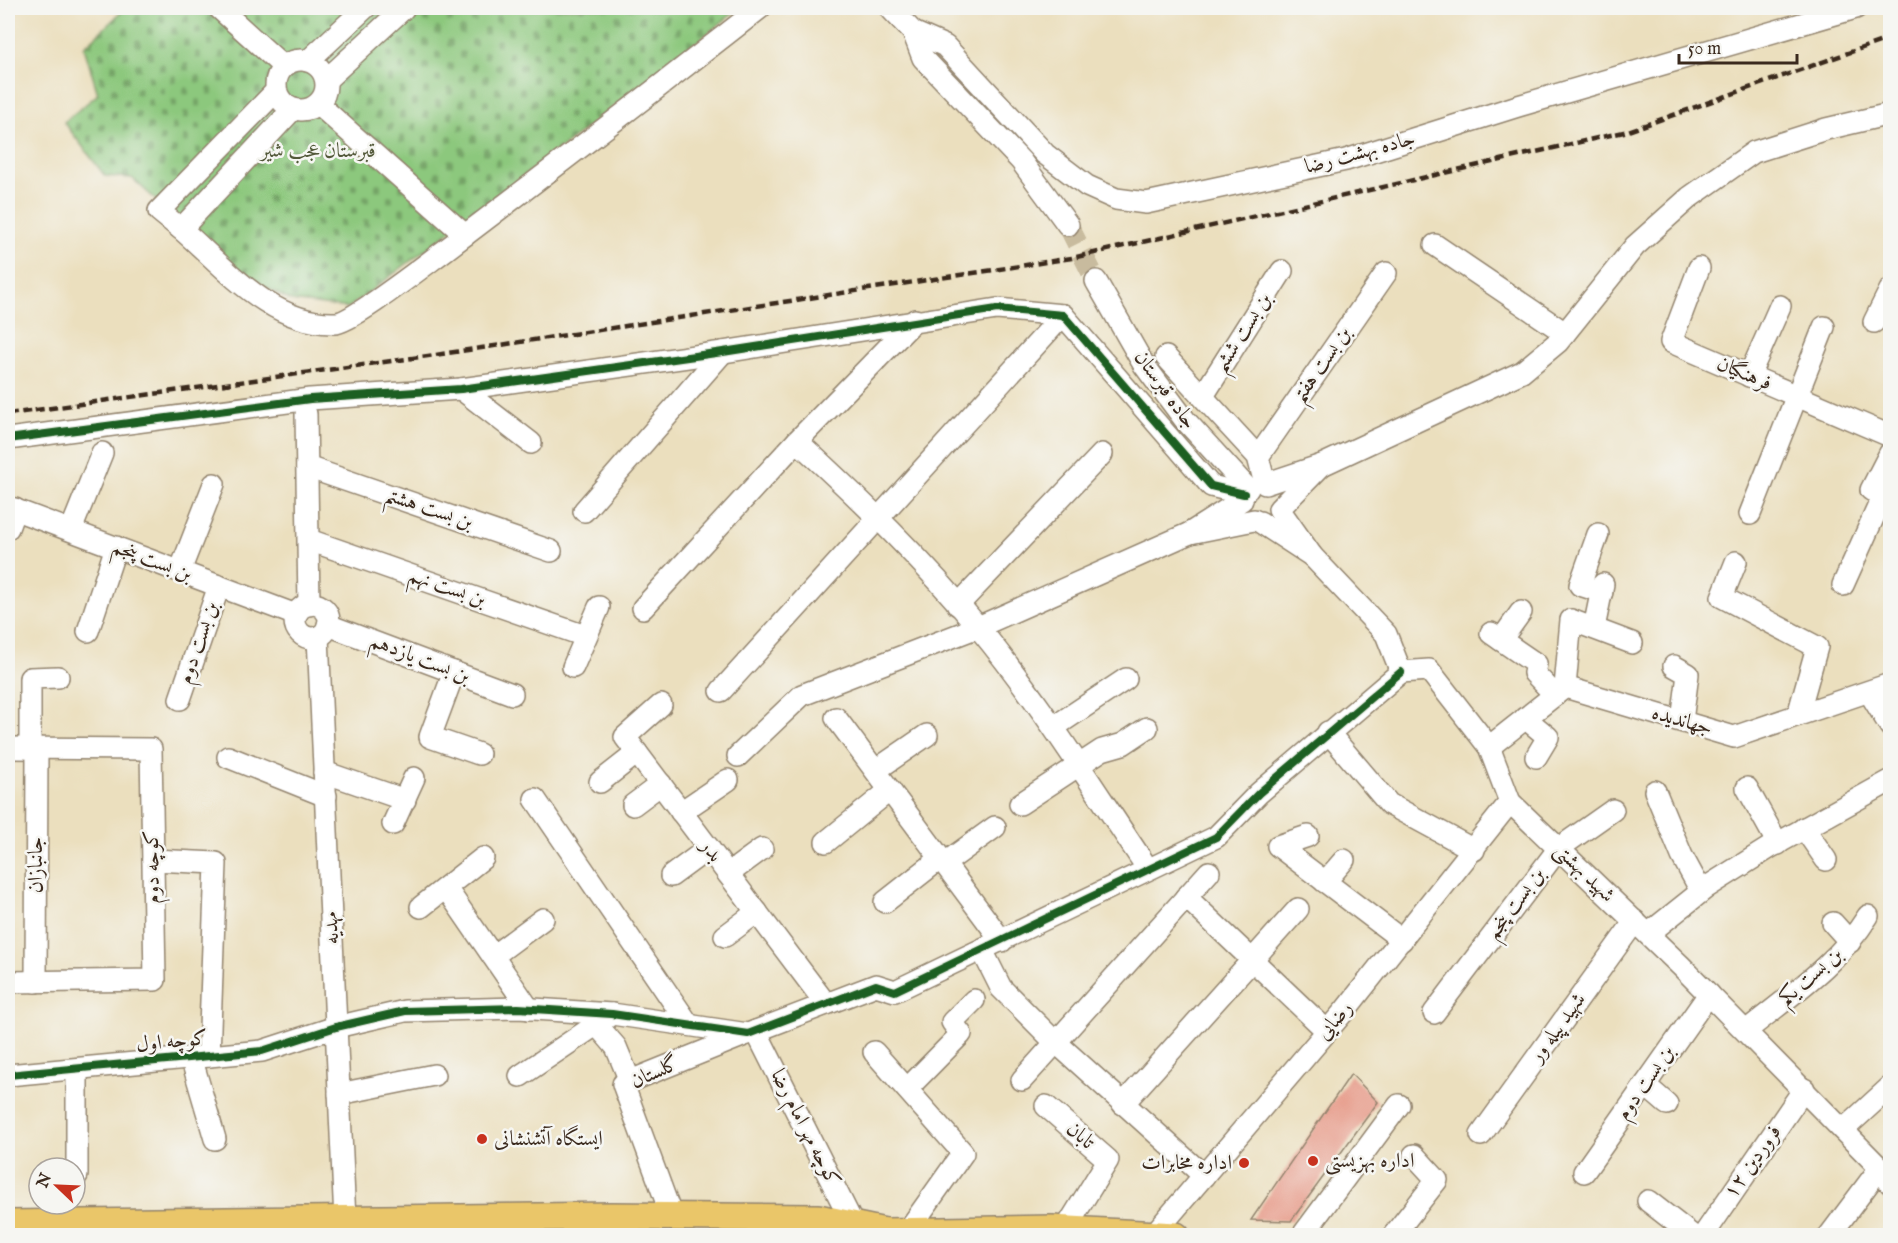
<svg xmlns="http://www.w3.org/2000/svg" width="1898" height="1243" font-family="'IM FELL English',Amiri,serif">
<defs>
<pattern id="cemetery-stones" width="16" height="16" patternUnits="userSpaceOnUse" patternTransform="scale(1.5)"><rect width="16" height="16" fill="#8cc87d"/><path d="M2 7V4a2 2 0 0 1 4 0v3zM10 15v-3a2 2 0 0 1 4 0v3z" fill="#74a366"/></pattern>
</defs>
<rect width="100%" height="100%" fill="#f6f6f2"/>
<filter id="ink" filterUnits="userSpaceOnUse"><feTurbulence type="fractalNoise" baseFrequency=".0167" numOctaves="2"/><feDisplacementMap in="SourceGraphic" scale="12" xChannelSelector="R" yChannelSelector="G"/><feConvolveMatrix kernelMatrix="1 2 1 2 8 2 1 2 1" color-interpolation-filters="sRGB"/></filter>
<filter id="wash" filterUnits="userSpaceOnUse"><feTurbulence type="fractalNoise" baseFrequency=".008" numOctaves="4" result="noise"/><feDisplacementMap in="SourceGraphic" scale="24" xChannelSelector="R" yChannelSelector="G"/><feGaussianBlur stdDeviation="1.35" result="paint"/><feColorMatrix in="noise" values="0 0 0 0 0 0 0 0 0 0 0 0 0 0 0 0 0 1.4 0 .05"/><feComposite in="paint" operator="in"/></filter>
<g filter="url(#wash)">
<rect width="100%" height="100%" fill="#ebdfbe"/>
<polygon fill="url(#cemetery-stones)" stroke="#64794e" stroke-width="1.5" points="126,8 740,8 562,147 348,308 291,301 245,276 194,235 132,178 105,176 64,122 98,94 84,47"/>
<g id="blocks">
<polygon fill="#e69785" points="1351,1074 1378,1102 1291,1221 1251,1220"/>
</g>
</g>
<g filter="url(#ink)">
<use href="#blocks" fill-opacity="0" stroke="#93846e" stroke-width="1.5"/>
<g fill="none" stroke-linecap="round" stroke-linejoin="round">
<polyline stroke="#c8bb9e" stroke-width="21" stroke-dasharray="21 10" stroke-linecap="butt" points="1068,225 1096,281"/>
<defs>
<g id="minor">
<polyline points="219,8 284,67"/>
<polyline points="890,8 913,32 923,58 1021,161 1068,225"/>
<polyline points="913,32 945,46 1045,154 1087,186 1116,199 1146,203 1346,160 1518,106 1856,8"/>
<circle cx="301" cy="85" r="25"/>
<polyline points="308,61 365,8"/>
<polyline points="326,80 404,8"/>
<polyline points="276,91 159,211 181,229 293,109"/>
<polyline points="318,104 465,235"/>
<path d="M181,229C225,267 271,325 335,323C351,323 426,264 444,251C550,171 655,90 760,8"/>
<polyline points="1435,245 1565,333"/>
<polyline points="1699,268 1671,342 1890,436"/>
<polyline points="1096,281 1144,365 1185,420 1248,489"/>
<polyline points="1874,322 1890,290"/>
<polyline points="1166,357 1258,457 1265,484 1322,465 1279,509 1312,556 1260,522"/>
<polyline points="1749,376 1780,306"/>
<polyline points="461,389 531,443"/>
<polyline points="1203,396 1282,271"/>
<polyline points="306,414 309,605"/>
<polyline points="8,439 310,399 461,389 723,352 997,309 1063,315 1211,486 1244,494"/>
<path d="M797,441C861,500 923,560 978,627C1041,703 1093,788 1148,869"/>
<polyline points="1258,457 1386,273"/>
<polyline points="1322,465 1522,372 1558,342 1635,246 1690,197 1754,152 1826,129 1890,114"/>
<polyline points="307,467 551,551"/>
<polyline points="1890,499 1871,490 1890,453"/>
<polyline points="1242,500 1190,533 1254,520"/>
<polyline points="8,507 296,615"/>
<polyline points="584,511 723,352"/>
<polyline points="1750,514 1824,327"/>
<polyline points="8,528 15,509"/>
<polyline points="71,530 102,453"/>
<polyline points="1598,534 1580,585 1602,592"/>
<polyline points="309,540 585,636"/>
<polyline points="1312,556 1386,634 1401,672 1429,670 1489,747 1510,802 1681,966 1880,1168 1890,1183"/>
<polyline points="1736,562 1722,597 1817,647 1798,715"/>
<polyline points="180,571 214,484"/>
<polyline points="1843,585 1883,496"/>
<circle cx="312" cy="621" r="17"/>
<polyline points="958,605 1102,454"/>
<polyline points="643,608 797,441 915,320"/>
<polyline points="328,625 512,694"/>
<polyline points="1594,628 1603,584"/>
<polyline points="88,631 116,547"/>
<polyline points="1491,633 1536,664 1534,673 1555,695"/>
<polyline points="318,637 345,1220"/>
<polyline points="1501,640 1521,612"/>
<polyline points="1674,666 1688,674 1682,721"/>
<polyline points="573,667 599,607"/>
<polyline points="454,672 430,737 479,754"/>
<polyline points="1565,687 1571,620 1632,643"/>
<polyline points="721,691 1063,315"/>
<polyline points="1869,692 1890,726"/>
<polyline points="180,699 219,586"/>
<polyline points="661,705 625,737 826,1004"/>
<polyline points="836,718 1002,941"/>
<polyline points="1525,718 1548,737 1536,757"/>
<polyline points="1054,727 1126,679"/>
<polyline points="1328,732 1389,804 1474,850"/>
<polyline points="1489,747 1565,687 1734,737 1890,684"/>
<polyline points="8,748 151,749 155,980 8,982"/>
<polyline points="30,748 30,678 58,677"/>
<polyline points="738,756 802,695 978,627 1190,533"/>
<polyline points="228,757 326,796"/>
<polyline points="876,770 927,735"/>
<polyline points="324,772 405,800"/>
<polyline points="600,782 637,753"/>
<polyline points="1747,788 1778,844"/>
<polyline points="1655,791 1682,856 1701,891"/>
<polyline points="535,799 689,1025"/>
<polyline points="1020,804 1102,750 1123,744 1147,728"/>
<polyline points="633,805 661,784"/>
<polyline points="681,812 728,780"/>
<polyline points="393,824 414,778"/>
<polyline points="1804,828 1826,860"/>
<polyline points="1308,836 1278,846 1402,940"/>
<polyline points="826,842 890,790"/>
<polyline points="153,860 216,863 209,1056"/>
<polyline points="945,863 995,827"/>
<polyline points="728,874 762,849"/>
<polyline points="671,876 709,848"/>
<polyline points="1325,882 1344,860"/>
<polyline points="446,888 529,1009"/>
<polyline points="1186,897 1327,1031"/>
<polyline points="885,902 941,858"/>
<polyline points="421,907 483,858"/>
<polyline points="1833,923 1850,942"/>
<polyline points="1648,934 1707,887 1769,848 1890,781"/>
<polyline points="725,936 757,912"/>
<polyline points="982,950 1001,988 1050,1037 1204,1176"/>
<polyline points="493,956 543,919"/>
<polyline points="36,982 37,748"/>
<polyline points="1434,1013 1559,848 1613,810"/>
<polyline points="596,1024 616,1047 630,1081"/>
<polyline points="756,1031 854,1226"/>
<path d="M1746,1031C1789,996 1839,963 1868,916"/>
<polyline points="874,1052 963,1153 907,1232"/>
<polyline points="191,1057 215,1139"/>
<polyline points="8,1075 262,1051 336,1027 405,1011 518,1008 612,1014 748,1034 876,985 895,991 1216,837 1259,793 1401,672"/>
<polyline points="520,1076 612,1014"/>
<polyline points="1022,1080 1209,872"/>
<polyline points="1645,1085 1667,1104"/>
<polyline points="907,1089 961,1034 952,1022 974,1000"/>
<polyline points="339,1094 434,1075"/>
<polyline points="1123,1104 1298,909"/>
<polyline points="1046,1106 1108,1160 1065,1230"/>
<polyline points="1843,1130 1890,1087"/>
<polyline points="1481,1135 1635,921"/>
<polyline points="1584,1172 1709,994"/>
<polyline points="77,1175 77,1069"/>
<polyline points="1648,1201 1693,1236"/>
<polyline points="672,1217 623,1084 747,1034"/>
<polyline points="1154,1234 1346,1009 1510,802"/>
<polyline points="1302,1236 1399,1105"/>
<polyline points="1393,1236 1437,1180 1414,1155"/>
<polyline points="1703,1236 1804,1089"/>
<polyline points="1829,1236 1880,1168"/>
</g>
<g id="major">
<polyline points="8,1224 611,1216 818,1218 885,1232"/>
<polyline points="869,1235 885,1232 1052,1229 1176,1236"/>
</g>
</defs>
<use href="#minor" stroke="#93846e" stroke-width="24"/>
<use href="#major" stroke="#93846e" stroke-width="30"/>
<use href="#minor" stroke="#fff" stroke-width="21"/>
<use href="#major" stroke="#eac669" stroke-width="27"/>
<polyline stroke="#3b2a1e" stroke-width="4.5" stroke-dasharray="9 4.5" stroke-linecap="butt" points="8,414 435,355 1072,258 1628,131 1890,38"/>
<defs>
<g id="cycleway">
<polyline points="8,439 310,399 461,389 723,352 997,309 1063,315 1211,486 1244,494"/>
<polyline points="8,1075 262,1051 336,1027 405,1011 518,1008 612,1014 748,1034 876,985 895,991 1216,837 1259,793 1401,672"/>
</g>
</defs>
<use href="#cycleway" stroke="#f6f6f2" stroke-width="11"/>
<use href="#cycleway" stroke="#1b5e20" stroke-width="8"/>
</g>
</g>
<g fill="#c8321e" stroke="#f6f6f2" stroke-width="2">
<circle cx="482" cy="1139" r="6"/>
<circle cx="1313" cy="1161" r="6"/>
<circle cx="1244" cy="1163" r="6"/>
</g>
<g text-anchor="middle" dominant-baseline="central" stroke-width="5" stroke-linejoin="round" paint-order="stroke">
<g font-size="21" fill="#53593a" stroke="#f6f6f2">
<text x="318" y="151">قبرستان عجب شیر</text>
</g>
<g font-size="21" fill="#3b2a1e" stroke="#f6f6f2">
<text transform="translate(1360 153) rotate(-15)">جاده بهشت رضا</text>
<text transform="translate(1243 333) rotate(-57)">بن بست ششم</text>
<text transform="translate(1322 365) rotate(-55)">بن بست هفتم</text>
<text transform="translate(1744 374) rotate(23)">فرهنگیان</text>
<text transform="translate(1165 390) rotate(54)">جاده قبرستان</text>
<text transform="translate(429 509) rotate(19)">بن بست هشتم</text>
<text transform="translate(152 561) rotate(21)">بن بست پنجم</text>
<text transform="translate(447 588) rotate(19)">بن بست نهم</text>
<text transform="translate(199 643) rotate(-71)">بن بست دوم</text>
<text transform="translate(420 659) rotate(21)">بن بست یازدهم</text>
<text transform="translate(1682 721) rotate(16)">جهاندیده</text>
<text transform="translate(711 851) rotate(53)">بدر</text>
<text transform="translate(36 865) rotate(-90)">جانبازان</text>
<text transform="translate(153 867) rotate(-91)">کوچه دوم</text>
<text transform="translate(1584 873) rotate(44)">شهید بهشتی</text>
<text transform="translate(1516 904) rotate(-53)">بن بست پنجم</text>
<text transform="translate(332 928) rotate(-93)">مهدیه</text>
<text transform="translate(1811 977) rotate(-41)">بن بست یکم</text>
<text transform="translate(1335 1021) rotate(-50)">رضایی</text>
<text transform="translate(1558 1028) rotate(-54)">شهید پیله ور</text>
<text transform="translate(172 1042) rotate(-6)">کوچه اول</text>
<text transform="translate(655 1073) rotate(-24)">گلستان</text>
<text transform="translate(1646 1083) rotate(-55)">بن بست دوم</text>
<text transform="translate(805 1128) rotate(63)">کوچه مهر امام رضا</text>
<text transform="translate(1080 1136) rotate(41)">تابان</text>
<text transform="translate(1753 1162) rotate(-55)">۱۲ فروردین</text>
</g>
<g font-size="21" fill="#3b2a1e" stroke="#f6f6f2" text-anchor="start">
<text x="494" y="1139">ایستگاه آتشنشانی</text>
<text x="1325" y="1161">اداره بهزیستی</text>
<text x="1232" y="1163" text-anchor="end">اداره مخابرات</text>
</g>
</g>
<rect width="1898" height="1243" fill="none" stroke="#f6f6f2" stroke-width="30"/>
<g transform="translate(57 1186) rotate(293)"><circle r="28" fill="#f6f6f2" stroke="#aba49d" stroke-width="1.5"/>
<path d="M0-4.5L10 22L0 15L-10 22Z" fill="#c8321e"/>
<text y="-9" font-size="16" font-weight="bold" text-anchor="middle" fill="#3b2a1e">N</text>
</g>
<path d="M1679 54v9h118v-9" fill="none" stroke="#3b2a1e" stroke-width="3"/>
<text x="1688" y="54" font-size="18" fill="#3b2a1e" stroke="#f6f6f2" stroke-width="4.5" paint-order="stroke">50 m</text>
</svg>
